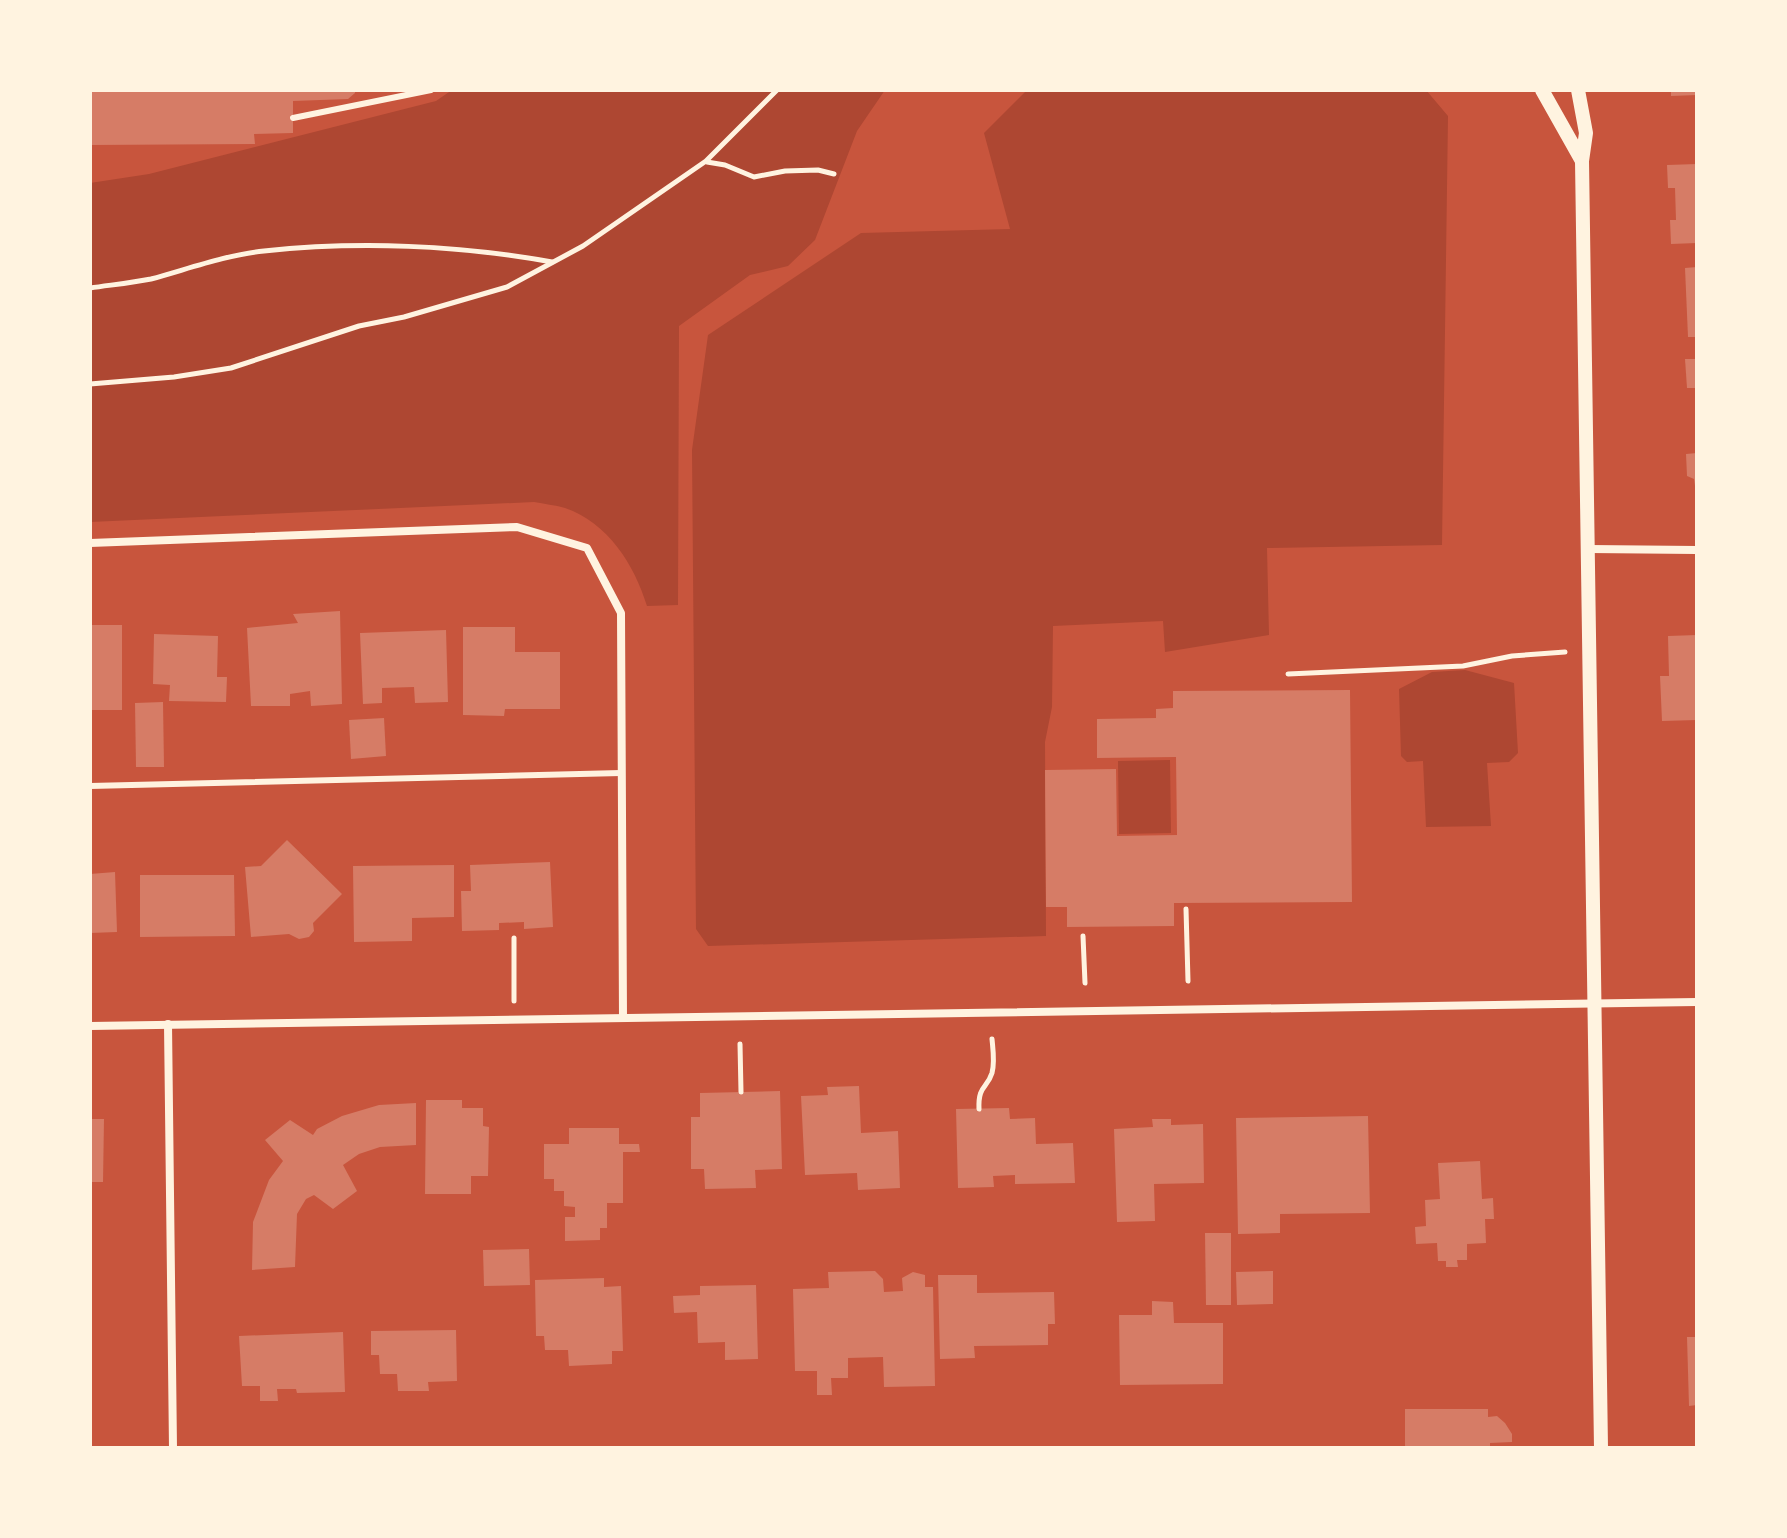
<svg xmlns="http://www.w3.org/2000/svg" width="1787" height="1538" font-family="'Work Sans',sans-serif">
<rect width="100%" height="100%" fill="#c8553d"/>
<g fill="#ae4732">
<path d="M452,90H885L857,131L815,240L788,266L750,275L679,326L678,605L647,606C634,564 608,523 565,508C555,505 544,504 534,502L90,522V183L149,174L436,101Z"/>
<polygon points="1027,90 1426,90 1448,116 1442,545 1267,548 1269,635 1165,652 1163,621 1053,626 1052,707 1045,742 1046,936 708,946 696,929 692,450 708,335 861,233 1010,229 984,133"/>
<polygon points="1465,670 1514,683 1518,753 1509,762 1487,763 1491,826 1426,827 1423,761 1407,762 1401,756 1399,689 1432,672"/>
<polygon points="1170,760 1171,833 1119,834 1118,761"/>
</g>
<g fill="#d67c66">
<polygon points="90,90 355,90 355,93 348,99 293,101 293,133 254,134 255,144 90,145"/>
<polygon points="1671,90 1697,90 1697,95 1671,96"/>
<polygon points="1697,164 1697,243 1671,244 1670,220 1676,220 1675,188 1668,188 1667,165"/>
<polygon points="1697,267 1697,337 1688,337 1685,268"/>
<polygon points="1685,359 1697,359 1697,388 1687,388"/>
<polygon points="1697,453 1697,485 1695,486 1694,479 1687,476 1686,454"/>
<polygon points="340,611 342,704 311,706 310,691 290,694 290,706 251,706 247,628 298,623 293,614"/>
<rect x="90" y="625" width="32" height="85"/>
<polygon points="463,627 515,627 515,652 560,652 560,709 505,709 504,716 463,715"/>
<polygon points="446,630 448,702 415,703 414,687 382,688 382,703 363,704 360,633"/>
<polygon points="154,634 218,636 217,677 227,677 226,702 169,701 170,685 153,684"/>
<polygon points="1697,635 1697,720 1662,721 1660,676 1669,676 1668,636"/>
<polygon points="1350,690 1352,902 1174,903 1174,926 1067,927 1067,907 1046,907 1045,770 1116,769 1117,836 1177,835 1176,757 1097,758 1097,719 1156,718 1156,709 1173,708 1173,691"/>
<polygon points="163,702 164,767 136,767 135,703"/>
<polygon points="384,718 386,756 351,759 349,720"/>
<polygon points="287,840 342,894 313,923 314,931 309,937 299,939 289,934 251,937 245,867 261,866"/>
<polygon points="550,862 553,927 524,929 524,922 499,923 499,930 462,931 461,891 471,891 470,865"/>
<polygon points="454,865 454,917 412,918 412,941 354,942 353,866"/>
<polygon points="115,872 117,932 90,933 90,874"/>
<polygon points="140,875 234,875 235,936 140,937"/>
<polygon points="859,1086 861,1133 898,1131 900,1188 858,1190 857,1173 805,1175 801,1096 828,1095 827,1087"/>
<polygon points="780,1091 782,1169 755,1170 756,1188 705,1189 704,1169 691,1169 691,1117 700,1117 700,1093"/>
<polygon points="426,1100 462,1100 462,1108 483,1108 483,1126 489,1127 488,1176 471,1176 471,1194 425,1194"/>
<polygon points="416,1103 416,1145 380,1147 359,1154 343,1165 357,1191 333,1209 314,1195 306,1199 297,1214 295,1267 252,1270 253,1222 269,1180 283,1161 265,1140 290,1120 313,1135 317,1129 342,1116 379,1105"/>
<polygon points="1009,1108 1010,1119 1035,1118 1036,1144 1073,1143 1075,1183 1015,1184 1015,1175 993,1176 994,1187 958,1188 956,1109"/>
<polygon points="1368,1116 1370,1213 1280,1214 1280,1233 1238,1234 1236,1118"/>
<polygon points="90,1119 104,1119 103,1182 90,1182"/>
<polygon points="1152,1119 1171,1119 1171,1125 1203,1124 1204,1183 1154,1184 1155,1221 1117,1222 1114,1129 1153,1127"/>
<polygon points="569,1128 619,1128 619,1144 639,1144 640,1152 623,1152 623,1203 607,1203 607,1228 600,1228 600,1240 565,1241 565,1217 575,1217 575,1207 564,1206 564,1191 554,1191 554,1179 544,1179 544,1144 569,1144"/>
<polygon points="1480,1161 1482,1199 1493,1198 1494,1219 1485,1219 1486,1243 1467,1244 1467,1260 1457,1260 1458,1267 1446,1267 1446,1261 1438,1261 1437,1243 1416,1244 1415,1227 1426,1226 1425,1200 1440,1199 1438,1163"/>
<polygon points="1205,1233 1231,1233 1231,1305 1206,1305"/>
<polygon points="529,1249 530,1285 484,1286 483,1250"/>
<polygon points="875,1271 883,1279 884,1292 903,1291 902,1278 913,1272 925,1275 925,1287 933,1287 935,1386 884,1387 883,1357 848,1358 848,1378 831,1378 832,1395 817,1395 817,1371 795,1371 793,1289 829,1288 828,1272"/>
<polygon points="1273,1271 1273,1304 1237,1305 1236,1272"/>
<polygon points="938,1275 977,1275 977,1293 1054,1292 1055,1324 1048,1324 1048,1345 974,1346 975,1358 940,1359"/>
<polygon points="604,1278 604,1287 621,1286 623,1351 612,1351 612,1364 569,1366 568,1350 545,1350 544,1336 536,1336 535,1280"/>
<polygon points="756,1285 758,1359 725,1360 725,1342 698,1343 697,1312 674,1313 673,1296 700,1295 700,1286"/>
<polygon points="1152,1301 1173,1302 1174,1323 1223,1323 1223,1384 1120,1385 1119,1315 1152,1315"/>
<polygon points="456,1330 457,1381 428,1382 429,1391 398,1391 397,1374 380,1374 379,1355 371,1355 371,1331"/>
<polygon points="343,1332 345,1392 297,1393 296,1389 277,1389 278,1401 260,1401 260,1386 242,1386 239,1336"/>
<polygon points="1687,1337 1697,1337 1697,1405 1689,1406"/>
<polygon points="1405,1409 1488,1409 1488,1417 1497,1416 1505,1423 1512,1434 1512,1442 1490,1443 1490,1448 1405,1448"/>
</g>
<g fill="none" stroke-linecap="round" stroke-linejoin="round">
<g stroke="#fff3e0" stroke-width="5">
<polyline points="707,162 725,165 754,177 785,171 818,170 834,174"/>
<path d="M90,288C110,285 131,283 151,279C188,269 226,255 264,251C358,241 459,245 552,262"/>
<polyline points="90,384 174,377 231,368 359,326 404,317 507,287 583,246 706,161 777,90"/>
<polyline points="1288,674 1463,666 1512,656 1565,652"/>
<polyline points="1186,909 1188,981"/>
<polyline points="1083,936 1085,983"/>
<polyline points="514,1001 514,938"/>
<polyline points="740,1044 741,1092"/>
<path d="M979,1109C978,1085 987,1089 992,1073C995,1062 993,1050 992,1039"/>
</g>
<g stroke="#fff3e0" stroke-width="6">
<polyline points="293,118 431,90"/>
<polyline points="90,786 621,773"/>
</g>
<g stroke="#fff3e0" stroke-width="8">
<polyline points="90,543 517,527 587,548 621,613 623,1016"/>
<polyline points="1589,549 1697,550"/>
<polyline points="168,1024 173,1448"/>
<polyline points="90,1026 1697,1002"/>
</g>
<g stroke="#fff3e0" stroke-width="14">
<polyline points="1542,90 1582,161"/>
<polyline points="1578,90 1586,133 1582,161 1601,1448"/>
</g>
</g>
<rect width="1787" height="1538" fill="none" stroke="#fff3e0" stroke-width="184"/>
</svg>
